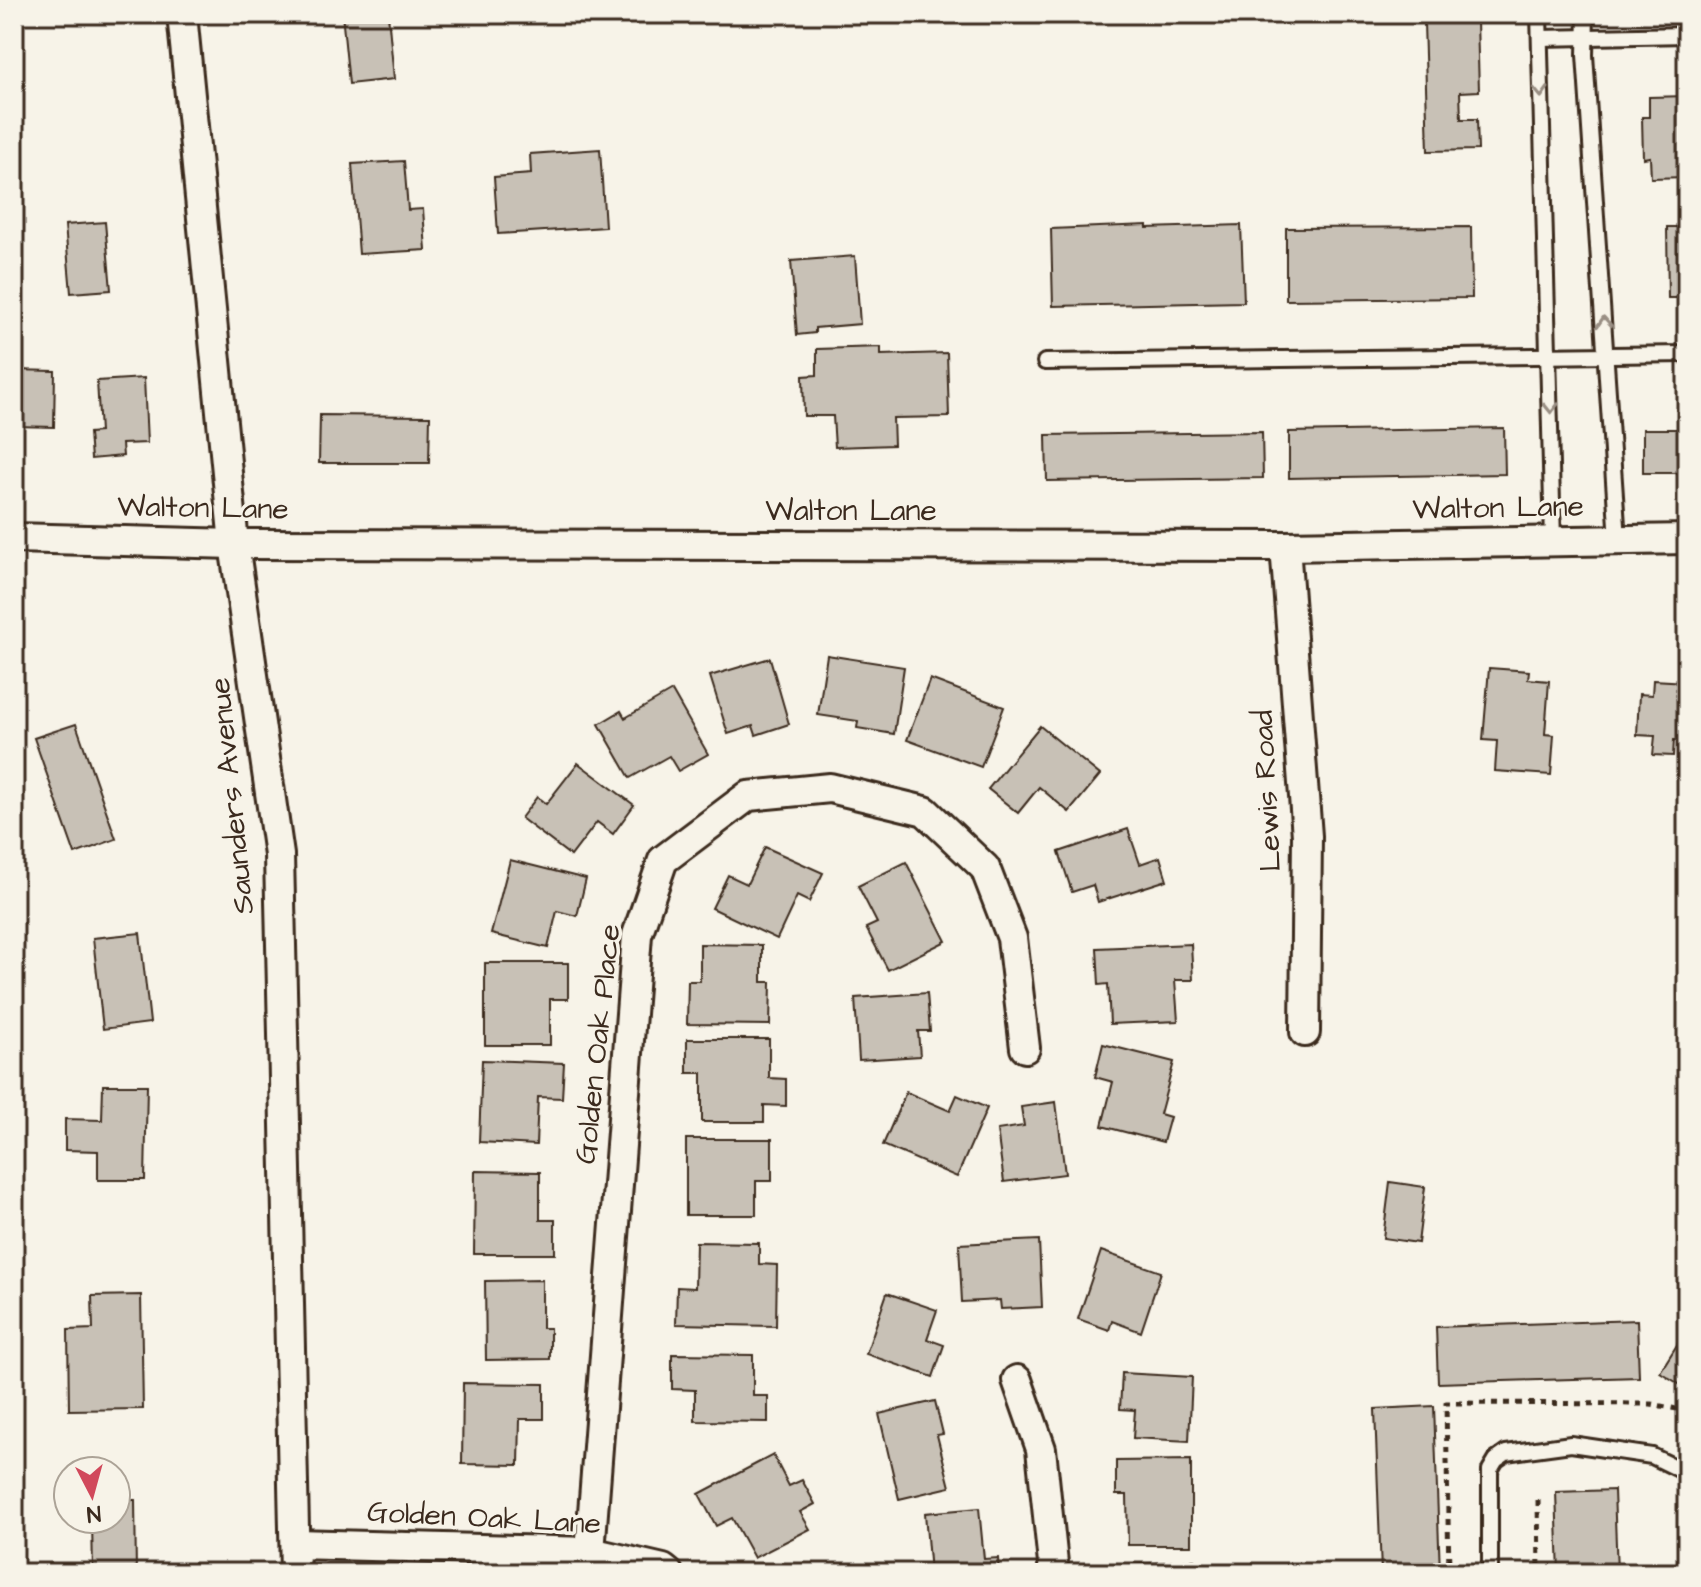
<svg xmlns="http://www.w3.org/2000/svg" width="1701" height="1587" font-family="'Architects Daughter',sans-serif">
<rect width="100%" height="100%" fill="#f7f3e8"/>
<filter id="ink" filterUnits="userSpaceOnUse"><feTurbulence type="fractalNoise" baseFrequency=".0125" numOctaves="2"/><feDisplacementMap in="SourceGraphic" scale="16" xChannelSelector="R" yChannelSelector="G"/><feConvolveMatrix kernelMatrix="1 2 1 2 8 2 1 2 1" color-interpolation-filters="sRGB"/></filter>
<g filter="url(#ink)">
<g fill="#c8c1b6" stroke="#3b2a1e" stroke-width="2">
<polygon points="342,14 388,14 394,79 349,84"/>
<polygon points="1477,21 1479,91 1460,92 1461,119 1477,119 1478,150 1428,151 1424,23"/>
<polygon points="1687,96 1687,177 1651,178 1650,157 1643,158 1642,117 1649,117 1649,97"/>
<polygon points="600,149 605,227 498,234 494,177 531,174 530,154"/>
<polygon points="404,161 408,210 423,209 426,250 359,254 352,164"/>
<polygon points="105,222 111,290 71,293 65,225"/>
<polygon points="1147,225 1147,228 1241,225 1244,302 1053,306 1051,229"/>
<polygon points="1471,227 1472,298 1286,300 1286,228"/>
<polygon points="1667,227 1687,227 1687,298 1668,298"/>
<polygon points="855,256 860,324 815,328 815,333 797,335 791,261"/>
<polygon points="881,347 881,355 947,353 949,417 893,418 894,445 835,447 833,416 804,416 803,376 817,375 817,349"/>
<polygon points="14,370 55,371 54,427 14,426"/>
<polygon points="144,378 147,443 122,444 123,456 91,459 89,433 100,432 97,381"/>
<polygon points="320,415 430,416 429,463 319,463"/>
<polygon points="1504,428 1505,474 1289,478 1289,432"/>
<rect x="1643" y="429" width="44" height="44"/>
<polygon points="1262,432 1263,478 1047,481 1046,435"/>
<polygon points="827,655 904,667 894,734 857,728 858,721 818,715"/>
<polygon points="770,658 789,724 756,735 753,726 728,734 710,676"/>
<polygon points="1489,668 1529,671 1528,679 1549,681 1545,734 1554,735 1551,775 1495,771 1497,741 1483,740"/>
<polygon points="930,679 1004,707 981,767 907,740"/>
<polygon points="1653,680 1687,682 1687,740 1674,740 1673,756 1653,755 1655,736 1637,735 1639,694 1652,695"/>
<polygon points="672,691 708,754 678,771 669,756 630,778 599,724 621,711 625,718"/>
<polygon points="76,724 116,839 75,854 34,738"/>
<polygon points="1040,726 1100,775 1069,812 1039,787 1018,813 988,789"/>
<polygon points="578,763 634,805 613,834 597,822 571,856 521,818 537,797 546,804"/>
<polygon points="1128,829 1140,864 1160,857 1167,880 1098,902 1093,885 1072,892 1059,852"/>
<polygon points="765,847 823,873 809,902 797,896 777,939 712,908 728,875 747,884"/>
<polygon points="510,860 586,879 577,916 557,911 548,948 491,934"/>
<polygon points="906,862 946,941 888,970 866,928 877,923 858,886"/>
<polygon points="140,933 150,1023 103,1029 93,938"/>
<polygon points="700,944 762,945 762,982 771,982 770,1025 687,1024 688,981 700,981"/>
<polygon points="1191,944 1193,980 1175,980 1178,1021 1110,1024 1108,984 1099,985 1097,948"/>
<polygon points="485,963 568,963 568,999 550,999 550,1045 485,1045"/>
<polygon points="927,993 930,1031 918,1031 920,1056 859,1060 855,998"/>
<polygon points="687,1039 769,1039 769,1078 786,1079 786,1106 764,1105 764,1122 702,1122 702,1073 687,1073"/>
<polygon points="1103,1044 1174,1062 1160,1114 1170,1117 1163,1142 1102,1126 1113,1082 1095,1077"/>
<polygon points="482,1060 564,1063 562,1098 538,1097 536,1145 479,1142"/>
<polygon points="103,1085 147,1085 145,1180 98,1180 98,1151 65,1150 65,1119 102,1120"/>
<polygon points="906,1092 950,1111 957,1095 987,1108 957,1177 883,1145"/>
<polygon points="1056,1102 1065,1174 1004,1182 997,1130 1024,1126 1021,1107"/>
<polygon points="686,1139 772,1139 772,1181 756,1181 756,1215 686,1215"/>
<polygon points="475,1171 540,1172 540,1220 555,1220 555,1254 474,1254"/>
<polygon points="1390,1182 1425,1187 1418,1243 1383,1238"/>
<polygon points="1039,1240 1042,1307 1001,1309 1000,1300 962,1302 959,1244"/>
<polygon points="696,1242 759,1243 759,1264 777,1265 776,1326 676,1324 677,1287 695,1288"/>
<polygon points="1101,1251 1161,1272 1141,1332 1112,1321 1109,1330 1078,1319"/>
<polygon points="542,1280 542,1328 550,1328 550,1359 486,1360 485,1281"/>
<polygon points="887,1293 937,1310 927,1339 944,1345 933,1377 866,1354"/>
<polygon points="141,1295 143,1409 69,1410 68,1330 93,1329 92,1296"/>
<polygon points="1637,1320 1639,1377 1438,1383 1436,1327"/>
<polygon points="1687,1329 1687,1389 1660,1372"/>
<polygon points="672,1354 753,1355 753,1396 768,1396 768,1422 695,1421 695,1390 672,1389"/>
<polygon points="1122,1373 1192,1377 1189,1441 1133,1438 1135,1410 1120,1409"/>
<polygon points="463,1383 544,1384 544,1419 520,1419 519,1465 462,1464"/>
<polygon points="935,1401 943,1434 937,1435 950,1487 899,1499 879,1414"/>
<polygon points="1434,1406 1440,1573 1381,1573 1375,1409"/>
<polygon points="773,1455 789,1486 802,1480 815,1504 800,1512 810,1529 754,1558 732,1518 716,1526 699,1494"/>
<polygon points="1191,1460 1191,1545 1128,1545 1127,1495 1116,1495 1116,1461"/>
<polygon points="1614,1490 1617,1573 1559,1573 1556,1492"/>
<polygon points="116,1500 135,1500 136,1573 93,1573 92,1519 116,1519"/>
<polygon points="979,1508 984,1559 998,1558 999,1573 930,1573 925,1513"/>
<polygon points="1194,1560 1195,1573 1131,1573 1130,1565"/>
</g>
<g fill="none" stroke-linecap="round" stroke-linejoin="round">
<defs>
<g id="lane">
<polyline points="1539,14 1553,541"/>
<polyline points="1586,14 1585,55 1618,540"/>
<polyline points="1540,38 1687,35"/>
<polyline points="1045,362 1687,354"/>
<polyline points="1490,1573 1490,1470 1496,1460 1506,1453 1571,1444 1652,1456 1687,1473"/>
</g>
<g id="street">
<polyline points="182,14 234,544 279,855 295,1573"/>
<polyline points="14,538 234,544 1285,546 1687,539"/>
<polyline points="1285,546 1307,836 1305,1032"/>
<polyline points="1017,1380 1041,1449 1054,1573"/>
<polyline points="295,1544 590,1552 663,1569 668,1573"/>
<polyline points="590,1552 637,935 663,860 748,796 830,788 925,811 985,868 1012,938 1025,1048"/>
</g>
</defs>
<use href="#lane" stroke="#3b2a1e" stroke-width="20"/>
<use href="#street" stroke="#3b2a1e" stroke-width="34"/>
<g stroke="#3b2a1e" stroke-width="5" stroke-dasharray="6 6" stroke-linecap="butt">
<polyline points="1538,1500 1539,1573"/>
<polyline points="1449,1573 1446,1403 1651,1404 1687,1411"/>
</g>
<use href="#lane" stroke="#f7f3e8" stroke-width="14"/>
<use href="#street" stroke="#f7f3e8" stroke-width="28"/>
</g>
<defs><path id="oneway-chevron" d="M-2-3.5L2.5 0L-2 3.5" fill="none" stroke-width="1.6" stroke-linecap="round" stroke-linejoin="round" transform="scale(2)"/></defs>
<g stroke="#998e83">
<use href="#oneway-chevron" transform="translate(1541 92) rotate(88)"/>
<use href="#oneway-chevron" transform="translate(1604 322) rotate(-94)"/>
<use href="#oneway-chevron" transform="translate(1551 408) rotate(89)"/>
</g>
</g>
<g text-anchor="middle" dominant-baseline="central" stroke-width="7" stroke-linejoin="round" paint-order="stroke">
<g font-size="30" fill="#3b2a1e" stroke="#f7f3e8">
<text transform="translate(203 508) rotate(1)">Walton Lane</text>
<text transform="translate(1498 508) rotate(-1)">Walton Lane</text>
<text x="851" y="511">Walton Lane</text>
<text transform="translate(1267 791) rotate(-93)">Lewis Road</text>
<text transform="translate(232 796) rotate(-96)">Saunders Avenue</text>
<text transform="translate(598 1044) rotate(-84)">Golden Oak Place</text>
<text transform="translate(484 1518) rotate(3)">Golden Oak Lane</text>
</g>
</g>
<rect width="1701" height="1587" fill="none" stroke="#f7f3e8" stroke-width="48"/>
<rect x="24" y="24" width="1653" height="1539" fill="none" stroke="#3b2a1e" stroke-width="3" filter="url(#ink)"/>
<g transform="translate(92 1495) rotate(174)"><circle r="38" fill="#f7f3e8" stroke="#aca397" stroke-width="2"/>
<path d="M0-6L14 30L0 20L-14 30Z" fill="#d1495b"/>
<text y="-12" font-size="22" font-weight="bold" text-anchor="middle" fill="#3b2a1e">N</text>
</g>
</svg>
